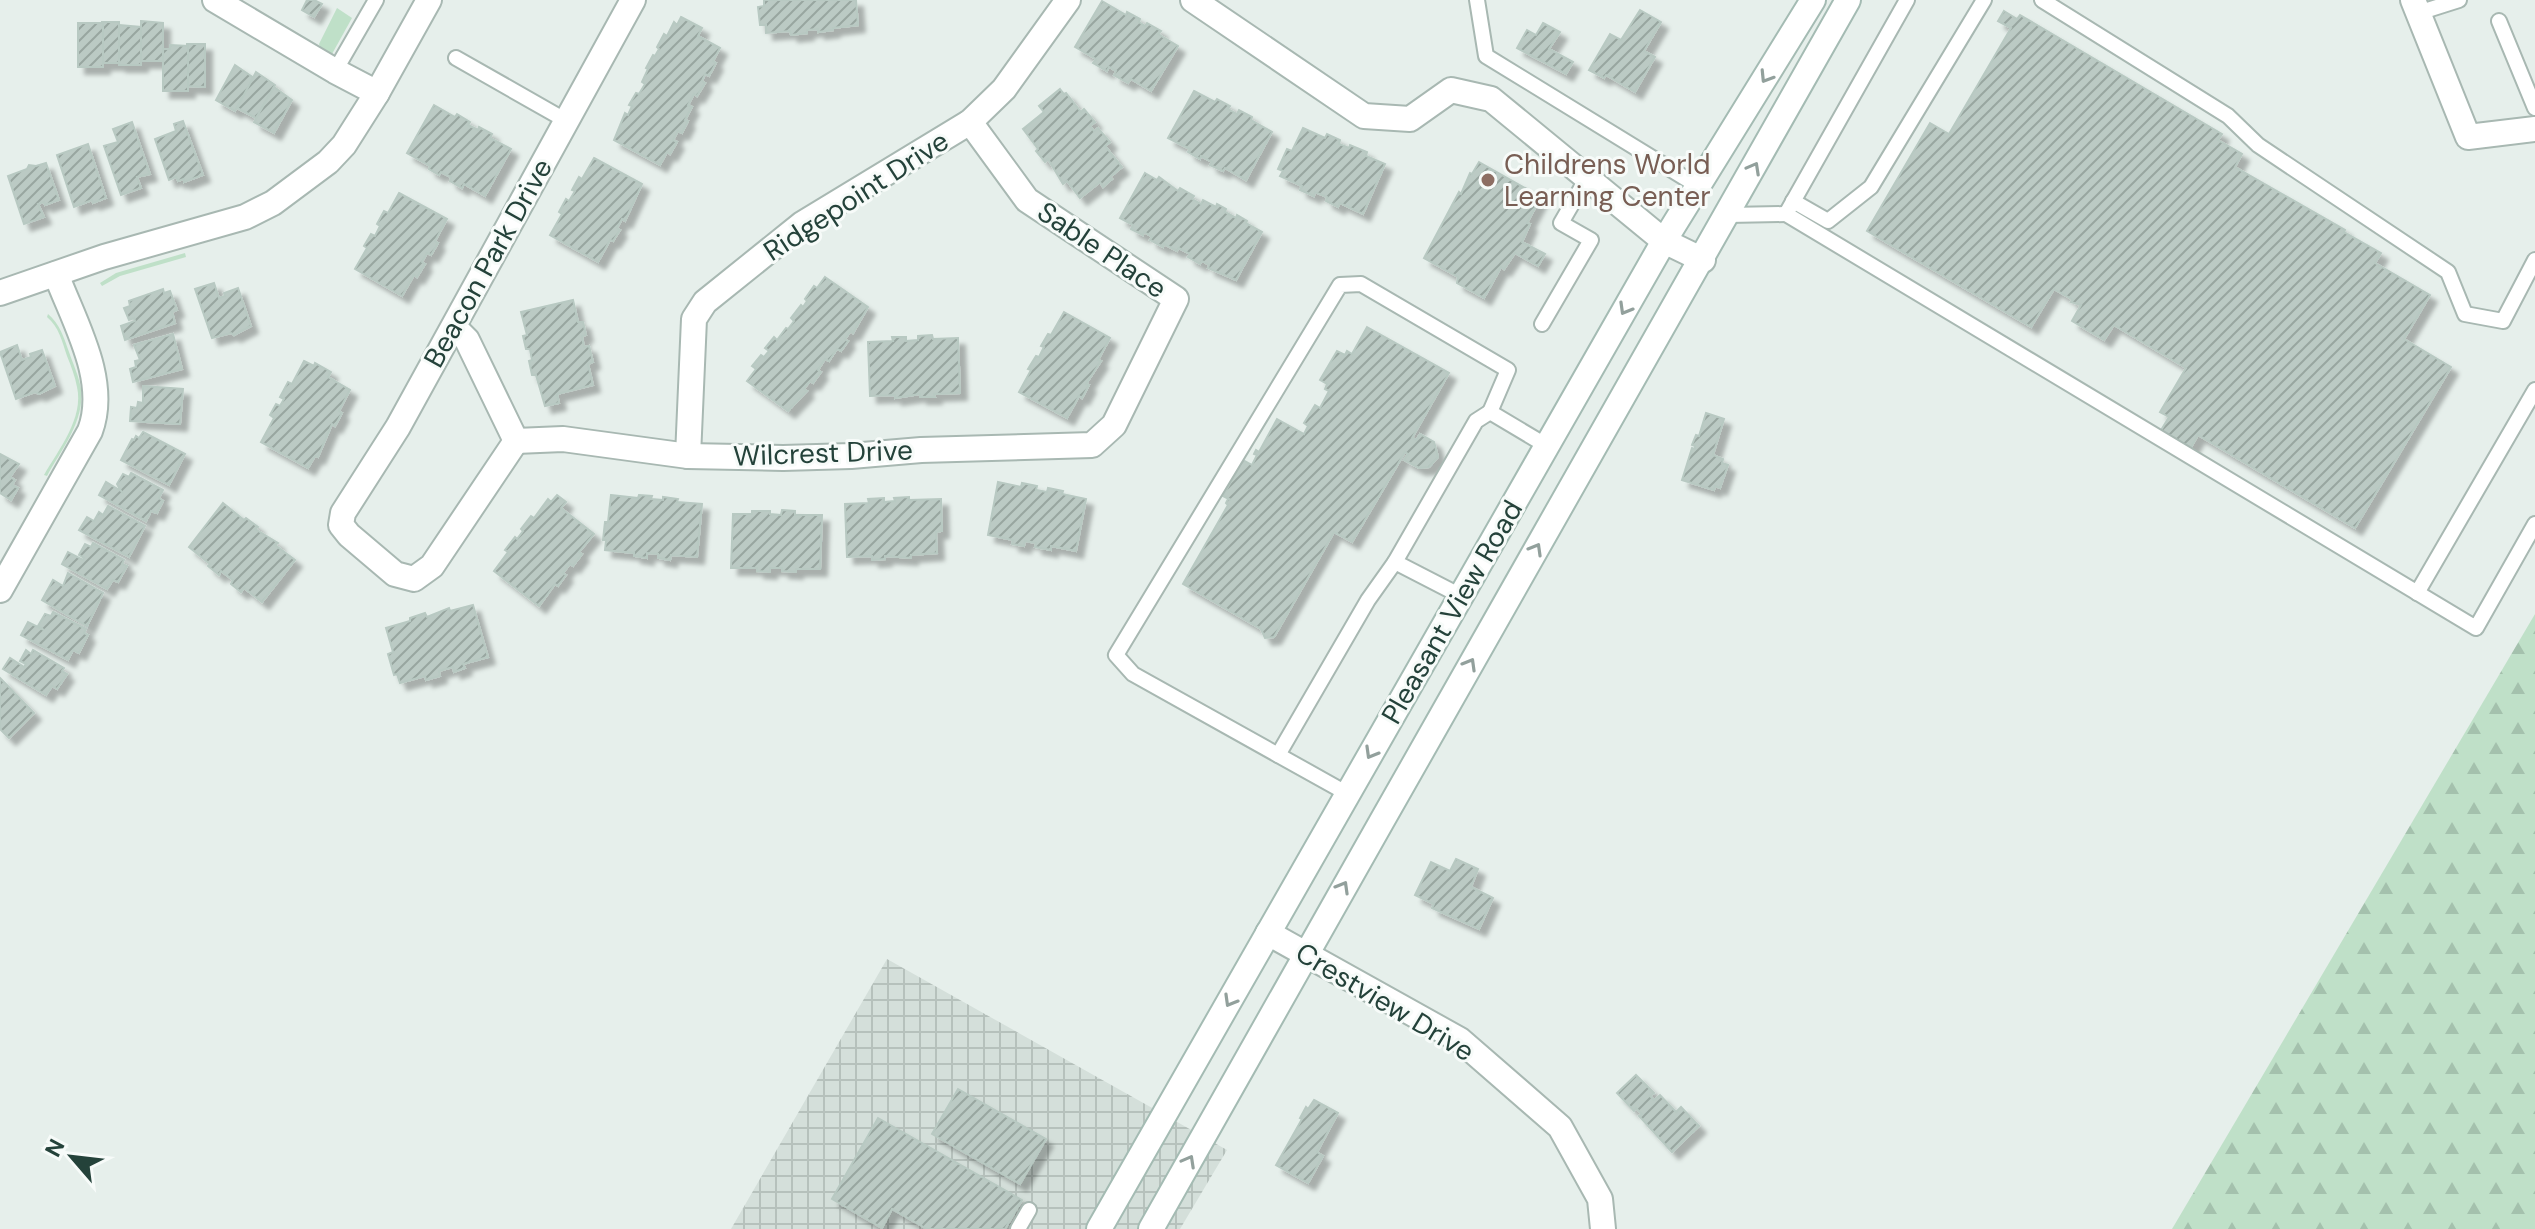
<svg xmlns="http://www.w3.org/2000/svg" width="2535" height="1229" font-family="'DM Sans',sans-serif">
<defs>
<pattern id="industrial-grid" width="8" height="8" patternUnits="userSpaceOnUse" patternTransform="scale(2)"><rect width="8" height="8" fill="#d4dfda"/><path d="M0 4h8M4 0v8" fill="none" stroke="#b6c1bc"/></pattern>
<pattern id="forest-firs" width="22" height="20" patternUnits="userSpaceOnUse" patternTransform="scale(2)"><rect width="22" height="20" fill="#bfe0c8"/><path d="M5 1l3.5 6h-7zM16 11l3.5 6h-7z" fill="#a4c1ad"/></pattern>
<pattern id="building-hatch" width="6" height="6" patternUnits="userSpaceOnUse" patternTransform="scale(2)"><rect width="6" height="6" fill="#bbcac4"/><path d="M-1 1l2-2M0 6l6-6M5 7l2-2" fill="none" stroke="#98a6a0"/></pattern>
<filter id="shadow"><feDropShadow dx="7" dy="7" stdDeviation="2" flood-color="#0004"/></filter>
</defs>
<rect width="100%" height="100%" fill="#e6efeb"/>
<polygon fill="url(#industrial-grid)" points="887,959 1227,1150 1180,1229 731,1229"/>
<g fill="#bfe0c8">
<polygon points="337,8 352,18 332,54 329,54 321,50 319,44"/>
<polygon points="185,253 186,257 120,276 102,286 100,283 116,273"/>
<path d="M48,314C60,324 64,338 69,352C73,364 79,376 81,389C85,421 61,450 47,476L44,475C59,449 84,418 77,387C75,376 71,366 67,356C62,341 59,327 47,317Z"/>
</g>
<polygon fill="url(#forest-firs)" points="2535,614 2535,1229 2172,1229"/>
<g fill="url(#building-hatch)" stroke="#b8c9c2" stroke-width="2" filter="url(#shadow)">
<polygon points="307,0 314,0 322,4 314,17 302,10"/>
<polygon points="764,0 856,0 858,25 833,28 833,30 818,32 818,29 807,30 807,33 791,35 790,31 766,33 766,25 760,25 758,7 764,6"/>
<polygon points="1102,1 1126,15 1127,12 1140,19 1139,22 1145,26 1147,23 1161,31 1158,34 1178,46 1151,91 1131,79 1128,83 1114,75 1116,71 1109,67 1107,71 1093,63 1096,59 1075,47"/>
<polygon points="1640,10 1661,22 1644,51 1655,57 1635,92 1606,75 1604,78 1589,70 1610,34 1621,40"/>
<polygon points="2004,11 2017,19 2020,15 2222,134 2218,140 2242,154 2235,167 2345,230 2344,232 2381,253 2375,263 2430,295 2404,339 2451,367 2355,528 2198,435 2190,449 2160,432 2169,417 2160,412 2186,368 2114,325 2104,340 2072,321 2081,305 2071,302 2073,300 2054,289 2031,327 1867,231 1930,123 1949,134 2011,28 1998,21"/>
<polygon points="681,17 702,28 698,36 720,48 713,61 716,63 709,76 705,74 702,81 705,83 697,96 694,94 688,105 692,107 685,120 688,121 682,133 678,131 673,140 677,142 670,154 667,152 660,165 614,140 625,113 628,115 632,106 629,105 636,93 639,94 645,84 642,82 648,69 646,68 653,55 655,56 659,49 657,47 664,34 667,36 674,22 677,25"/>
<polygon points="141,21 163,23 163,61 141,61"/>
<polygon points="102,22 119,22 119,63 103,63"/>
<rect x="78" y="23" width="25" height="44"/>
<polygon points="1543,23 1560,32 1549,49 1573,62 1566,74 1517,48 1527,30 1536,35"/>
<polygon points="119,25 141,27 141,65 119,65"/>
<polygon points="187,44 205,44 205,87 187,86"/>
<polygon points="170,45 188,46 188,91 163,91 163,49 170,49"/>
<polygon points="235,65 254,78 235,111 216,100"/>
<polygon points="256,72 275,85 256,118 237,108"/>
<polygon points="274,87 292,100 274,133 254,122"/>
<polygon points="1060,89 1064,94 1066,93 1081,112 1084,109 1095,122 1090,126 1094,131 1098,128 1110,142 1105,146 1122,167 1110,177 1112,179 1103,187 1100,182 1080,198 1067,181 1063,184 1048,159 1045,162 1036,151 1038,149 1023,129 1044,112 1039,106"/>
<polygon points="1194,91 1215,102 1217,99 1230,106 1228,109 1237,114 1239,110 1252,117 1251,120 1272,132 1246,180 1225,168 1223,171 1210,165 1212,162 1201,156 1200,159 1188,152 1190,149 1168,138"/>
<polygon points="434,105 455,117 457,114 470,122 468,125 478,130 479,127 492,134 490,138 511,149 485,196 464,184 462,188 450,181 451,177 441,172 439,175 429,169 430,166 407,153"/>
<polygon points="183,121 203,175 184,182 184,179 178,181 176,177 169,180 155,139 176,131 174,124"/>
<polygon points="132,122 150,174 137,177 141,188 121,195 104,146 118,142 113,129"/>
<polygon points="1303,128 1325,138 1327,134 1340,140 1339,144 1349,148 1350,145 1367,152 1366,156 1385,164 1363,214 1340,203 1338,207 1326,201 1327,197 1315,192 1314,196 1300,190 1302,186 1280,176 1283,171 1278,169 1287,149 1292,151"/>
<polygon points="88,144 106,198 93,203 92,200 74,207 57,155"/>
<polygon points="594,158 642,184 625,221 622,219 617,228 620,230 613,241 610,240 598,262 550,235 562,214 559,212 566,199 569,201 575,191 572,190 579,177 582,179"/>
<polygon points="1479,162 1541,197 1527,223 1530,224 1522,242 1545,254 1538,266 1515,253 1504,269 1501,267 1484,298 1457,283 1458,277 1424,258 1459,192 1461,194 1470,173 1472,174"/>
<polygon points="46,163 59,200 45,205 44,202 38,204 44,217 24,224 8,176 27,169 29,165 36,166"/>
<polygon points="1145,173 1157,180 1159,177 1178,191 1180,188 1194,196 1192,199 1201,204 1203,200 1216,207 1217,204 1226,209 1225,212 1236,218 1237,215 1247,221 1246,223 1262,232 1236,280 1208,268 1209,265 1202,261 1200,264 1188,257 1190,254 1179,248 1177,251 1164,244 1163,247 1150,240 1152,237 1144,232 1143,235 1131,229 1133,225 1120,218"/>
<polygon points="399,193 447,219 435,241 438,243 431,255 427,253 422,262 425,264 417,277 414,275 402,296 355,269 367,248 364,246 371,234 375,236 380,226 377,224 384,211 388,213"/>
<polygon points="825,277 868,307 853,333 851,331 845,339 848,341 841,351 837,349 829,361 825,359 818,370 821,372 813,383 810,381 804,389 807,391 788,411 747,381 756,369 752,366 761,355 764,357 769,351 765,348 774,337 777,340 786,328 788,329 794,321 791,318 801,305 803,307 807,301 805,299 814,286 817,288"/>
<polygon points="214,283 219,298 225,296 224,293 238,288 251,326 234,335 231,333 212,338 195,289"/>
<polygon points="163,289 164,293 170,291 177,310 172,312 175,323 125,340 121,326 135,321 134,318 129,320 124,308 130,306 129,301"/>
<polygon points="573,300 578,322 583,322 586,335 582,336 584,347 589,346 593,362 588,364 593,385 557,394 559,403 545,406 536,375 532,375 529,361 532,360 530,349 526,349 523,336 527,335 521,312"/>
<polygon points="1064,312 1110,338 1098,360 1101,361 1086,384 1089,385 1082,398 1079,396 1067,418 1019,392 1031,370 1028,369 1036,356 1039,357 1044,347 1041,346 1048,334 1051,335"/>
<polygon points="1367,327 1449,373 1412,438 1416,440 1420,434 1434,442 1438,457 1429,467 1419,468 1404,460 1408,454 1405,452 1352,542 1334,532 1274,637 1265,638 1261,629 1183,584 1228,505 1226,503 1228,499 1231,500 1223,496 1243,460 1252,465 1257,455 1254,454 1256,450 1259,452 1277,419 1304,434 1308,426 1304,423 1315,405 1320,408 1329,391 1325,389 1327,384 1320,380 1337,351 1345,355 1347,351 1352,354"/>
<polygon points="173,334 182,369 133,382 130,369 136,367 135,361 140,360 134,345"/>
<polygon points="932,335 933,339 958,338 960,393 934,394 935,397 920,397 920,394 895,398 895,395 870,396 868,342 893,341 892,337 906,337 906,341 918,340 918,336"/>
<polygon points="17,345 22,360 31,357 30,354 42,350 55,386 39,394 35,392 16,399 0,352"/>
<polygon points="304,361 314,366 315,363 331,372 328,377 350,390 339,411 342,413 335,426 332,424 318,457 315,456 308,468 261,442 274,418 270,415 276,404 280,406 284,399 280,397 288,382 292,384"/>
<polygon points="143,386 183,389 180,424 130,421 131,407 137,408 138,402 143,403"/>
<polygon points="1706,413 1724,419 1713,455 1723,459 1722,463 1728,465 1720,488 1715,486 1714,490 1682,480 1692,448 1695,449 1695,446 1692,445 1696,435 1699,436"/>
<polygon points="143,432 185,454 169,485 121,460 132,439 134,440 136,436 139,438"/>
<polygon points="0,454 19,464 10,477 15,480 12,485 18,488 11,500 0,493"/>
<polygon points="131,473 163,490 159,498 163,501 157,513 151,511 146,521 99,495 106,482 121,491 117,484 123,474 129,477"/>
<polygon points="998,482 1021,487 1022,483 1037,486 1036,490 1047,492 1048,488 1063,491 1062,494 1086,499 1076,551 1051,546 1051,550 1035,547 1036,543 1025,541 1024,546 1012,544 1013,540 988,535"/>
<polygon points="557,495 566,502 561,508 594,534 579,552 582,554 573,566 570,564 563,573 566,575 558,586 555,584 539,606 494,571 508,552 505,550 515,537 517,539 523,531 521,529 531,516 534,518 548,499 551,502"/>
<polygon points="611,495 638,498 639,495 652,496 651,499 663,500 663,497 678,499 677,502 702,504 697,557 671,555 670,560 658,558 658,554 647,553 647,558 634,556 634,553 605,550 606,540 603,540 605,522 608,522"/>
<polygon points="909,497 909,500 941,499 942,531 936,532 937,553 911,555 911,558 885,556 885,559 872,560 872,556 847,557 845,504 869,503 868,499 884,498 884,502 895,501 894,498"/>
<polygon points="223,503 244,520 246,518 258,527 255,529 278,543 275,545 295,560 262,602 244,588 241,592 231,584 233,580 221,571 219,575 208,566 210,564 189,547"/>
<polygon points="108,506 145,526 129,557 79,530 87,517 94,521 99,512 103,515"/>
<polygon points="782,510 795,511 795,515 822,515 820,569 796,569 796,572 782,571 782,568 770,568 770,572 757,571 757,568 731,568 733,514 752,514 752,511 770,511 770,514 781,515"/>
<polygon points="93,543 124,560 122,564 127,566 118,582 113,580 107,589 62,564 68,552 83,560 84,558 79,555 85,544 91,547"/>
<polygon points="68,573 103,593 87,626 42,600 53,580 63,586"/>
<polygon points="473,605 488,657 463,664 465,668 454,672 453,667 439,671 440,676 426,680 425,676 400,683 397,674 394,675 388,654 393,652 386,628 410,621 410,618 425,613 427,617 449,608 450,611"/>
<polygon points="53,612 86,629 84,633 88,635 79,653 73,650 68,660 21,635 28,622 44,630 38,626 45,614 51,616"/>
<polygon points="26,650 31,654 33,650 64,668 62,671 67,674 57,689 52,686 46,695 3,669 10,658 24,667 26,664 20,661"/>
<polygon points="0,678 34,713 9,738 0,729"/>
<polygon points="1456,859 1478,869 1471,887 1493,898 1479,929 1432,908 1434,904 1415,895 1431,862 1450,871"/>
<polygon points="1636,1075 1654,1093 1650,1096 1654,1100 1660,1095 1676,1112 1681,1107 1699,1126 1672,1152 1639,1116 1642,1114 1636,1108 1634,1111 1617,1093"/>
<polygon points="958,1089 1046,1139 1020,1184 932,1134"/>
<polygon points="1314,1100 1338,1113 1317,1152 1323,1156 1308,1183 1276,1165 1302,1119 1300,1118 1306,1107 1308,1109"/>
<polygon points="878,1118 1022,1200 1005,1229 927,1229 892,1209 882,1228 832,1199"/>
</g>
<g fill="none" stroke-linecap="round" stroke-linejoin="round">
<defs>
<g id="lane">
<polyline points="1477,0 1486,56 1698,186"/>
<polyline points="1907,0 1786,214 2476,628 2535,524"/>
<polyline points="2042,0 2228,116 2258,145 2448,272 2465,314 2503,321 2535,260"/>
<polyline points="2418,13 2459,0"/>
<polyline points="2499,21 2535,108"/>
<polyline points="456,58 565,120"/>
<polyline points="335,71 376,0"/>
<polyline points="1793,201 1828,221 1871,187 1984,0"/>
<polyline points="1728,215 1786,214"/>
<polyline points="1542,324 1591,240 1561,223 1587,178"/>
<polyline points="2417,593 2535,390"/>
<polyline points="1461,596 1395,562 1476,421 1490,412"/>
<polyline points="1278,755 1368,600 1395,562"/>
<polyline points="1348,794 1133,674 1116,655 1340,285 1361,284 1508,370 1490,412 1547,446"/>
<polyline points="1018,1229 1029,1210"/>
</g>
<g id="street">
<polyline points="215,0 335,71 377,93"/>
<polyline points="1193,0 1364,116 1410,119 1451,90 1491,99 1664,241 1703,260"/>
<polyline points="2413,0 2468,137 2535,129"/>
<polyline points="0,293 104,257 245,217 273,203 328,162 344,145 377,93 429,0"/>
<polyline points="454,327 467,340 516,441 563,439 688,456 783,458 851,456 921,450 1092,445 1114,425 1176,299 1027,200 970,122"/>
<polyline points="516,441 432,566 414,579 395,574 349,535 341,525 343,513 398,427 633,0"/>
<polyline points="688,456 694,319 705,302 802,224 970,122 1004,89 1068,0"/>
<path d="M0,590L90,431C109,380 74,322 56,274"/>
<polyline points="1268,933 1460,1040 1560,1127 1600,1199 1603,1229"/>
</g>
<g id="secondary">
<polyline points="1099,1229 1664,241 1813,0"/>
<path d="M1151,1229C1381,818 1619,411 1848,0"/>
</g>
</defs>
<use href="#lane" stroke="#a8b8b2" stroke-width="18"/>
<use href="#street" stroke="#a8b8b2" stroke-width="28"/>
<use href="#secondary" stroke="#a4bbb3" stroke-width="28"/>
<use href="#lane" stroke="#fff" stroke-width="14"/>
<use href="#street" stroke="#fff" stroke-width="24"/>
<use href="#secondary" stroke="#fff" stroke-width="24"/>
</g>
<defs><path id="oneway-chevron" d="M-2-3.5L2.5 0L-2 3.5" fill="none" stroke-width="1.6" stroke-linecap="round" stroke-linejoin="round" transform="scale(2)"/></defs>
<g stroke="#92a09c">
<use href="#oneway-chevron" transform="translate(1766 77) rotate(122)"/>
<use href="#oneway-chevron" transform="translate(1754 168) rotate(-61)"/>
<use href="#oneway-chevron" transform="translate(1625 309) rotate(120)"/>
<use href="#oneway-chevron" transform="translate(1536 549) rotate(-60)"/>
<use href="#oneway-chevron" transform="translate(1470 664) rotate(-60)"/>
<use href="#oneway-chevron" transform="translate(1371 753) rotate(120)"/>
<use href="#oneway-chevron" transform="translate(1343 887) rotate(-60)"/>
<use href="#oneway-chevron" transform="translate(1230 1001) rotate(120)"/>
<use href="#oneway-chevron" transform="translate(1189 1161) rotate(-61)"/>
</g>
<circle fill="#8d6e63" stroke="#f7fbf9" stroke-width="3" cx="1488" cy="180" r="8"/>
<g text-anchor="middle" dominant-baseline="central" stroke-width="6" stroke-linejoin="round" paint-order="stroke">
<g font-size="28" fill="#785e54" stroke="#f7fbf9" text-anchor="start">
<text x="1504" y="164">Childrens World<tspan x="1504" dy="32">Learning Center</tspan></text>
</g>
<g font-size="28" fill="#24423a" stroke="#f7fbf9">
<text transform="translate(856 196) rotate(-33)">Ridgepoint Drive</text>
<text transform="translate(1102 250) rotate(34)">Sable Place</text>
<text transform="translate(488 263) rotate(-61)">Beacon Park Drive</text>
<text transform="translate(823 453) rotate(-2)">Wilcrest Drive</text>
<text transform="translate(1452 612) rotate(-60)">Pleasant View Road</text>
<text transform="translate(1385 1002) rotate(31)">Crestview Drive</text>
</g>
</g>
<g transform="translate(72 1157) rotate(298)" stroke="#f7fbf9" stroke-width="6" paint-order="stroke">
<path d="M0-6L14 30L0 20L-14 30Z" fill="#24423a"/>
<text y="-12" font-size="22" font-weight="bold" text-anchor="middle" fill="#24423a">N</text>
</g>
</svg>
